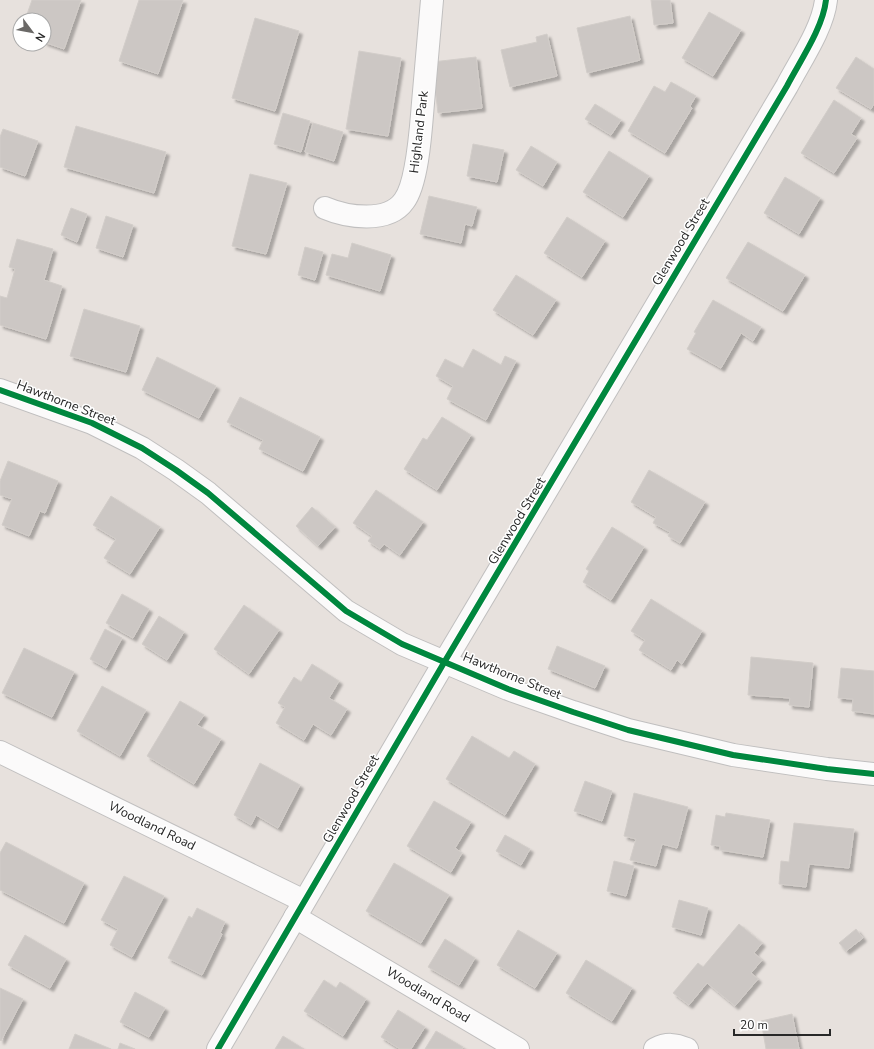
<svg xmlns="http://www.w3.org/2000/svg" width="874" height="1049" font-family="'Nunito Sans',sans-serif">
<defs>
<filter id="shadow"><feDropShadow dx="3.5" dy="3.5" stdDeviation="1" flood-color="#0004"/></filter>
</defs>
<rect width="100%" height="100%" fill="#e7e1dd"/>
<g fill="#ccc7c4" stroke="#d2cdc9" filter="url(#shadow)">
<polygon points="32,0 81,0 64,49 44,42 44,20 25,20"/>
<polygon points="139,0 183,0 158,74 119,61"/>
<polygon points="651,0 670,0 673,23 654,25"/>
<polygon points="709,12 741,30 713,76 682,58"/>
<polygon points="630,16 640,60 587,73 577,28"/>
<polygon points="255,18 299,31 275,111 232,98"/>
<polygon points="547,34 557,76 510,87 501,50 537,42 536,37"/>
<polygon points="359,51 401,58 388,136 346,129"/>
<polygon points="476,57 482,108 438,113 432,62"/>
<polygon points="856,57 874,69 874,104 871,109 836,88"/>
<polygon points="671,82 696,96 690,106 692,108 665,153 628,131 654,86 665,92"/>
<polygon points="834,100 861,118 851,134 857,138 834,173 801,153"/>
<polygon points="595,104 621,120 611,135 585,119"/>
<polygon points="283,113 310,121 301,152 274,144"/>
<polygon points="313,123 343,132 334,161 305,152"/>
<polygon points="76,126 166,152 154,193 64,167"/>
<polygon points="3,129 38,141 25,176 0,167 0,137"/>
<polygon points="473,144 504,150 497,182 467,176"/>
<polygon points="531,146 557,162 543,186 516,170"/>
<polygon points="609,151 649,176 623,217 583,192"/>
<polygon points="250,174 287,183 266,254 232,246"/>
<polygon points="785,177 820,198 799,234 764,213"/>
<polygon points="429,196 477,207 472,226 465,224 461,243 420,234"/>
<polygon points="71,208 87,214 77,242 61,235"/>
<polygon points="106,216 133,225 123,257 96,248"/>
<polygon points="567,217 605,241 582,277 544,253"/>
<polygon points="17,239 53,249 44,280 62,286 46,339 0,325 0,296 7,298 15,269 9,267"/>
<polygon points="748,242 805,275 783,311 726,278"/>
<polygon points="352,243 391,255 380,291 326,275 332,254 348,258"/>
<polygon points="305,247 323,252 315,280 298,275"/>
<polygon points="516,275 556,300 533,335 493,310"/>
<polygon points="713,300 761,327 753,341 741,333 721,368 687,349 696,333 694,332"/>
<polygon points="84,309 140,326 126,372 70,356"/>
<polygon points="473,349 501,365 505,356 516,361 486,420 447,399 453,386 436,376 445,359 463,368"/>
<polygon points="157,357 216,386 199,418 142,390"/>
<polygon points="240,397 320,437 303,471 259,449 263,440 227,422"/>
<polygon points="442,417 471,435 437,490 404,469 423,438 427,440"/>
<polygon points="8,461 58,481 45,513 40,511 29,536 2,525 12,499 0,495 0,481"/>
<polygon points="649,470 705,502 680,543 668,536 670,532 653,523 656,517 631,502"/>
<polygon points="376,490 423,522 400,555 384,544 380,549 368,541 372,536 353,523"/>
<polygon points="111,496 160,527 130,574 104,558 116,539 93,525"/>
<polygon points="312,507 335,527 318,546 296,526"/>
<polygon points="612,527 644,547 611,600 583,582 589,571 586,569"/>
<polygon points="122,594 149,609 133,638 106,623"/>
<polygon points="651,599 702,631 682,664 677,660 671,670 639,650 645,640 631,631"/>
<polygon points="244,605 279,630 249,674 214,649"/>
<polygon points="159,616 184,632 167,660 142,644"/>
<polygon points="105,629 122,638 106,668 90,659"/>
<polygon points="557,646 605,666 595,688 548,669"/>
<polygon points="24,648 74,672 52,717 2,693"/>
<polygon points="751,657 813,663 809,707 789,705 790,698 748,695"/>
<polygon points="312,664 339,681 329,698 347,709 331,735 313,724 304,740 276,723 285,707 278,703 294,677 301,682"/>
<polygon points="841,668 874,671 874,714 852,711 853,699 838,698"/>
<polygon points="102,686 146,710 120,756 77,731"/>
<polygon points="180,701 204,715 197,725 221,739 194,784 147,756"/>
<polygon points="472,736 509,758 514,751 535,764 505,815 446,779"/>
<polygon points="260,763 300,785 278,828 256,815 251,825 234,815"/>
<polygon points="585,781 612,791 602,821 574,811"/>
<polygon points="634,793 688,807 677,848 662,844 656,866 630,860 636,839 624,836"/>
<polygon points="434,801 471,822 455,848 462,853 451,872 407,846"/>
<polygon points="726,813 770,820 763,857 720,850 720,846 711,845 716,815 725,817"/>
<polygon points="794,823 854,829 849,868 809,864 806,887 779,884 781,861 789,862"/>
<polygon points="505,835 530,849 521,865 496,851"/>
<polygon points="6,842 84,883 64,923 0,890 0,853"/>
<polygon points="614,861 634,866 626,896 607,891"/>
<polygon points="394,863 449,895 421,943 366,911"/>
<polygon points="124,876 164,896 132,957 110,945 118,929 101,920"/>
<polygon points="679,900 708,908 701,935 672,927"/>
<polygon points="197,908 225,922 220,933 222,934 202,975 168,958 189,916 192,918"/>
<polygon points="739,924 762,943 754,953 762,960 751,973 758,979 735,1006 707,983 689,1005 673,993 698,963 703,967"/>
<polygon points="856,929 863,938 846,951 839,943"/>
<polygon points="518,930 557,953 535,988 497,965"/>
<polygon points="25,935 66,959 50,988 8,965"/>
<polygon points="445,939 475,958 459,985 428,967"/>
<polygon points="586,960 632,988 612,1021 566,993"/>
<polygon points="324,980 336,988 340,982 366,999 343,1036 304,1011"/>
<polygon points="0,988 23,999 1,1041 0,1040"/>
<polygon points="135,992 165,1008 149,1037 120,1022"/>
<polygon points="398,1010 425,1027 411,1049 400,1049 381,1037"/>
<polygon points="792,1014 799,1049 766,1049 761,1021"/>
<polygon points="436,1031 463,1047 462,1049 425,1049"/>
<polygon points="75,1034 111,1049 69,1049"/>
<polygon points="283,1036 304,1049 275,1049"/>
<polygon points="120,1043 135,1049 118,1049"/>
</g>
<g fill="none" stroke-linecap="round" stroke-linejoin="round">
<defs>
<g id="street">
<path d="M325,208C346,217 388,224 404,201C418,183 421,126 423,103C426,69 429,34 432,0"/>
<polyline points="0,752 304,901"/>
<polyline points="295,917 518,1049"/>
<path d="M655,1049C667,1043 675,1044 687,1049"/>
</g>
<g id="secondary">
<polyline points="0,390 92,423 142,448 176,470 208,493 346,611 402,644 508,689 573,712 628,730 733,755 827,769 874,774"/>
<path d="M218,1049L445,661L787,86C800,61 823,28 826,0"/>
</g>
</defs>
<use href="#street" stroke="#c0bfbf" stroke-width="24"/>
<use href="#secondary" stroke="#c0bfbf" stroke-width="24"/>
<use href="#street" stroke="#fbfafa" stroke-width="22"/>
<use href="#secondary" stroke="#fbfafa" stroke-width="22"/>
<defs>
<g id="cycleway">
<polyline points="0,390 92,423 142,448 176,470 208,493 346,611 402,644 508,689 573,712 628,730 733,755 827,769 874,774"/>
<path d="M218,1049L445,661L787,86C800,61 823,28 826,0"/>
</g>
</defs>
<use href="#cycleway" stroke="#fff" stroke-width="8"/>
<use href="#cycleway" stroke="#00873e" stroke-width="6"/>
</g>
<g text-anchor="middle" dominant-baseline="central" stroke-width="3" stroke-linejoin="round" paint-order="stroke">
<g font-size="13" fill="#282828" stroke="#fff">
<text transform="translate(419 132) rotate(-83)">Highland Park</text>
<text transform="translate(681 242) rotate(-59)">Glenwood Street</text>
<text transform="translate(66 403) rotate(21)">Hawthorne Street</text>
<text transform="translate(517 521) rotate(-59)">Glenwood Street</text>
<text transform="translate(512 676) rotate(22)">Hawthorne Street</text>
<text transform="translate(351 799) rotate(-60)">Glenwood Street</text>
<text transform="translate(152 826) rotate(26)">Woodland Road</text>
<text transform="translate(428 995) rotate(31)">Woodland Road</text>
</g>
</g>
<g transform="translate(32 32) rotate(122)"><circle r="19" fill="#ffffff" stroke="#a9a9a9"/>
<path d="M0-3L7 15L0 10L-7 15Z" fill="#6b6967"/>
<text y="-6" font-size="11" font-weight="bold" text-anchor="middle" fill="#282828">N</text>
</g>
<path d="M734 1029v6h96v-6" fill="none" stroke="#282828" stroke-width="2"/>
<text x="740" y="1029" font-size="12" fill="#282828" stroke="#ffffff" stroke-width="3" paint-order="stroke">20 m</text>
</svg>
